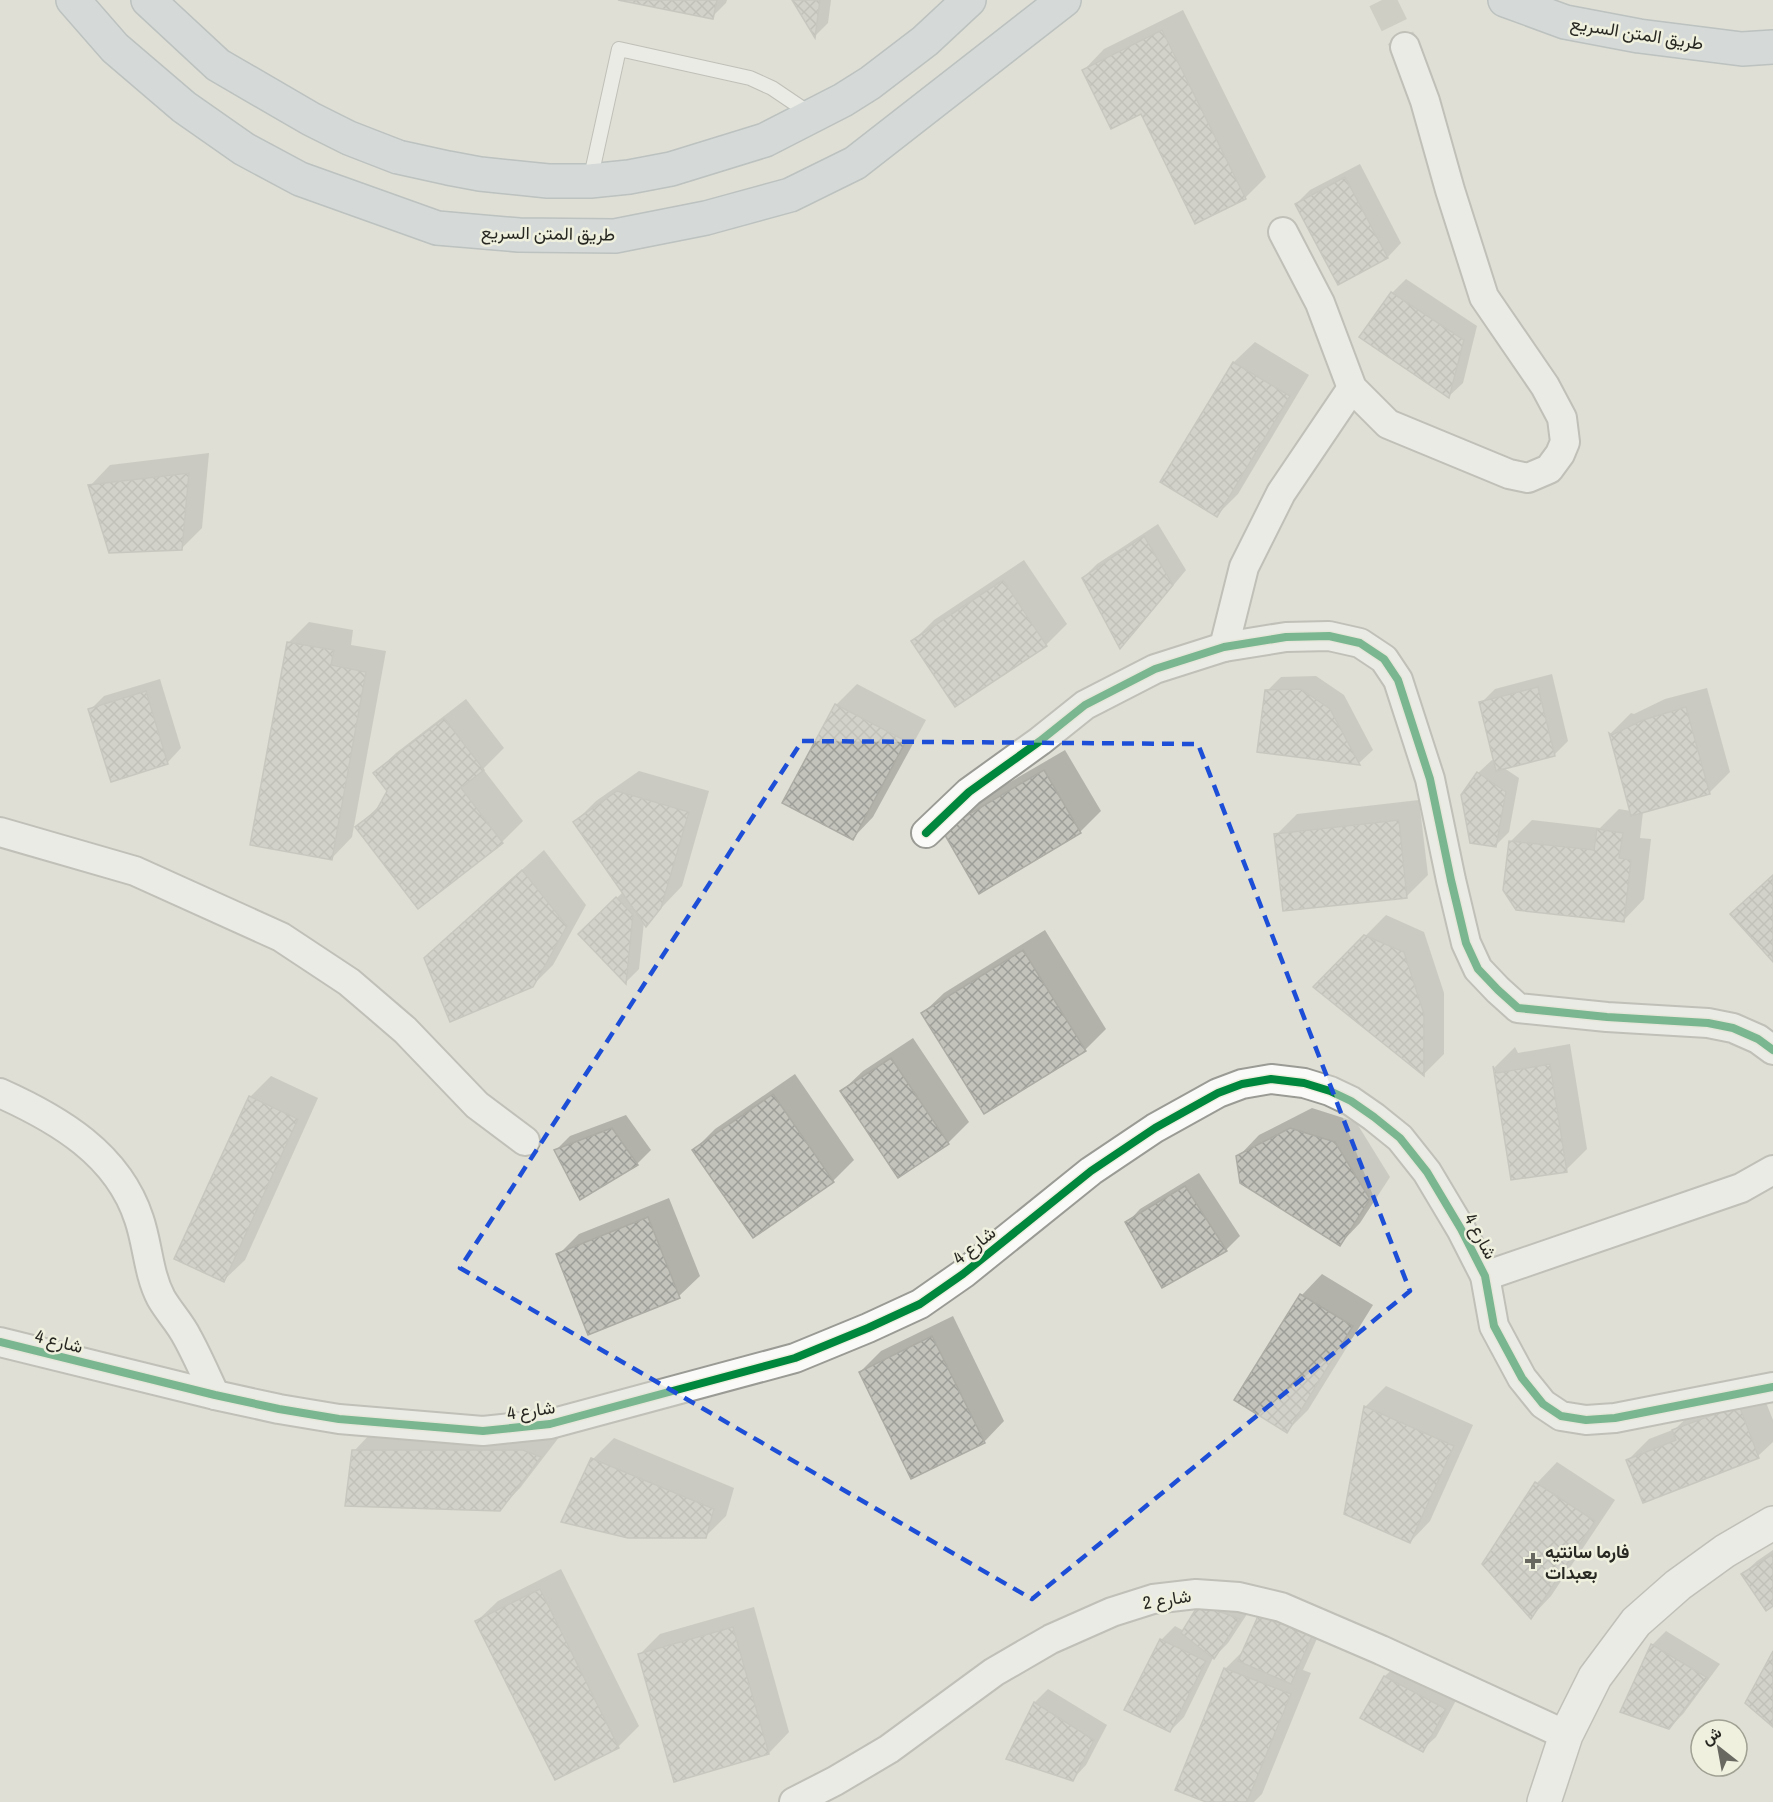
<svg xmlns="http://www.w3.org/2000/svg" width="1773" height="1802" font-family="'Archivo Narrow',Vazirmatn,sans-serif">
<defs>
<pattern id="building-cross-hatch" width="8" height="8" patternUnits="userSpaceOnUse" patternTransform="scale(1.5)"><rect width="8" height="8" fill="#c3c3bc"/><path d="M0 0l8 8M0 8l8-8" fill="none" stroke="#9e9e98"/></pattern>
</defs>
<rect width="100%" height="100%" fill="#dfdfd6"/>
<g fill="#0003">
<polygon points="627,0 727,0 726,3 712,17"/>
<polygon points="794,0 831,0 828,23 815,36"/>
<polygon points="1183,10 1266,177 1245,198 1141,112 1084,70 1104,49"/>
<polygon points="1360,164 1401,243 1388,257 1338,283 1296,204 1310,190"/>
<polygon points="1406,279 1477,326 1463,383 1449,396 1392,293"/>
<polygon points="1255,342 1309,375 1238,494 1217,515 1162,481 1234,362"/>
<polygon points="209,453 202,528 181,549 90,486 110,465"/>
<polygon points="1158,524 1186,570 1134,633 1121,647 1083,578 1097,564"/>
<polygon points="1024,560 1067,624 1046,645 913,641 934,620"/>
<polygon points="309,622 353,630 351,645 386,651 352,837 332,858 288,643"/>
<polygon points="1552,674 1568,741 1554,755 1504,768 1519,778 1509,832 1495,846 1478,773 1492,760 1496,762 1481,703 1495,689"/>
<polygon points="1316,676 1344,695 1373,750 1359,763 1259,751 1267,691 1281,677"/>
<polygon points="160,679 181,748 168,762 112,780 90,710 104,696"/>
<polygon points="857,684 926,720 873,817 853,838 836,705"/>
<polygon points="1707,688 1730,772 1709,793 1643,812 1640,838 1651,839 1644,899 1624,920 1511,841 1532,820 1600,828 1619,809 1631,811 1610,734 1631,713 1634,714 1665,699"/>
<polygon points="466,699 504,748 483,769 523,821 502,842 357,827 382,803 389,791 375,773 396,753"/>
<polygon points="1065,750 1101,811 1080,832 943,830 964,809"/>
<polygon points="639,771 709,791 682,886 646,924 644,922 639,969 626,982 580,934 623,892 575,822 596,801"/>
<polygon points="1419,800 1428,875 1407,896 1284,910 1276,835 1297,814"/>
<polygon points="544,850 586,905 553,965 532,986 447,937"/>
<polygon points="1386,915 1424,932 1444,993 1444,1054 1424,1074 1315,987"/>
<polygon points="1045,930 1106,1029 1085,1050 923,1013 944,993"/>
<polygon points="913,1038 969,1122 948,1143 842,1091 863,1071"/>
<polygon points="1570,1044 1587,1149 1566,1170 1513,1179 1495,1067 1515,1047 1518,1053"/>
<polygon points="795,1074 854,1160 833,1181 694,1150 715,1129"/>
<polygon points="271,1076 318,1098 245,1260 224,1280 250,1097"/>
<polygon points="1312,1108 1356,1122 1390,1177 1360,1223 1340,1244 1238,1157 1259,1135"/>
<polygon points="626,1115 651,1150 637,1164 556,1150 570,1136"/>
<polygon points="1199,1173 1240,1236 1226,1250 1127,1223 1140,1209"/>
<polygon points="669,1198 700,1276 679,1296 558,1255 579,1234"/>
<polygon points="1322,1274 1373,1305 1308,1410 1287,1431 1236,1400 1302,1295"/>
<polygon points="953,1316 1004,1421 984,1442 860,1372 881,1351"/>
<polygon points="1759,1385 1773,1420 1773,1442 1758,1456 1628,1460 1649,1439 1675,1429 1695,1410"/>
<polygon points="1386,1386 1473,1425 1430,1521 1410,1542 1365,1407"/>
<polygon points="374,1430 560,1436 520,1488 499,1510 354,1451"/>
<polygon points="614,1438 734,1488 726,1516 705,1537 593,1459"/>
<polygon points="1557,1462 1615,1500 1551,1596 1531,1617 1484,1564 1537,1483"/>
<polygon points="1773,1550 1773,1604 1743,1574 1757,1561"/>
<polygon points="561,1569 639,1726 618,1747 477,1621 498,1601"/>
<polygon points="1200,1605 1253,1605 1228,1643 1213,1658 1184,1717 1170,1731 1161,1640 1175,1626 1184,1631"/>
<polygon points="754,1607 789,1732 769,1753 639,1655 660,1634"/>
<polygon points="1328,1614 1303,1670 1311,1673 1262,1794 1254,1802 1210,1802 1225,1669 1245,1649"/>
<polygon points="1666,1631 1720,1664 1683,1714 1669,1728 1622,1711 1653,1644"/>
<polygon points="1399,1663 1459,1695 1436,1737 1422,1750 1362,1717 1385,1676"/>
<polygon points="1048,1689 1107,1725 1086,1765 1073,1779 1008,1758 1035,1702"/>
</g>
<g fill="url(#building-cross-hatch)" stroke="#acaca5" stroke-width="1.5">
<polygon points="618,0 717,0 713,19"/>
<polygon points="792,0 820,0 815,38"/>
<polygon points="1162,30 1246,199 1195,224 1141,114 1111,129 1082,70"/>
<polygon points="1345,177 1388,258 1338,285 1295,204"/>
<polygon points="1391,292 1464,340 1449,398 1359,337"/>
<polygon points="1233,362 1290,396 1217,517 1160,482"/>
<polygon points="189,473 182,550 109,553 88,485"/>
<polygon points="1144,536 1173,585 1120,649 1082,578"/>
<polygon points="1003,580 1047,646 955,707 911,641"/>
<polygon points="287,642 334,650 331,665 366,672 332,860 250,845"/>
<polygon points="1538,687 1555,756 1496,771 1479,702"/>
<polygon points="1301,689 1330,709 1360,765 1257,752 1265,690"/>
<polygon points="146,691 168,764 111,782 88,709"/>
<polygon points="835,704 906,741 853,840 782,803"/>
<polygon points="1686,707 1710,794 1631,816 1609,733 1612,735 1643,720"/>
<polygon points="444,718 484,770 461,788 503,843 418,909 355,827 376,811 387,791 373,773"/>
<polygon points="1044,770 1081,833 979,894 942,830"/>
<polygon points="1477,772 1506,792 1496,847 1470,843 1461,795"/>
<polygon points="617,791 689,812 661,908 646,927 573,822"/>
<polygon points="1399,820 1407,898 1283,911 1274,834"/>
<polygon points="1597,829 1623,833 1619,858 1631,860 1624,922 1516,910 1503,890 1509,841 1594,850"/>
<polygon points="522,870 567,926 533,987 450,1022 424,958"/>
<polygon points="1773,875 1773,962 1730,914"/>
<polygon points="616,897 633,915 626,984 578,934"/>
<polygon points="1364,935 1404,952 1424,1014 1424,1076 1313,987"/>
<polygon points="1023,950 1086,1051 984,1114 921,1013"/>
<polygon points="891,1058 949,1144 898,1178 840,1091"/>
<polygon points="1550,1064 1567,1172 1511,1180 1493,1066 1497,1073"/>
<polygon points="773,1094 834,1182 753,1238 692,1150"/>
<polygon points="249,1096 298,1119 224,1282 174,1259"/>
<polygon points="612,1128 638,1165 580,1200 554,1150"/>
<polygon points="1290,1128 1335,1142 1370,1199 1340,1246 1240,1183 1236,1156"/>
<polygon points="1185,1186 1227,1251 1162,1288 1125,1222"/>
<polygon points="648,1217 680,1298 588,1335 556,1254"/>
<polygon points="1300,1294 1353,1326 1287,1433 1234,1400"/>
<polygon points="932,1336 985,1443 911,1479 859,1372"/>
<polygon points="1739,1405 1759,1458 1643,1503 1626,1460 1676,1440 1672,1430"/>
<polygon points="1364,1406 1454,1446 1410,1543 1344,1514"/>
<polygon points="352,1450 523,1450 541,1457 500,1511 345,1506"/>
<polygon points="591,1458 714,1509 706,1538 628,1538 561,1522"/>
<polygon points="1535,1482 1595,1521 1531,1619 1482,1564"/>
<polygon points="1773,1554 1773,1606 1766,1611 1741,1574"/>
<polygon points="540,1589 619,1748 555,1780 475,1621"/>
<polygon points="1199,1604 1240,1619 1214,1659 1181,1633"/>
<polygon points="1263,1605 1316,1627 1291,1684 1238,1661"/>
<polygon points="733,1627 769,1754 674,1782 638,1654"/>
<polygon points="1160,1639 1206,1661 1170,1732 1124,1710"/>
<polygon points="1651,1644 1708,1678 1669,1729 1620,1712"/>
<polygon points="1773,1651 1773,1727 1745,1703"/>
<polygon points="1224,1668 1291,1694 1247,1802 1206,1802 1175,1790"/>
<polygon points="1384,1676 1446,1709 1423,1752 1360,1718"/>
<polygon points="1034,1702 1094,1740 1073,1781 1006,1759"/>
</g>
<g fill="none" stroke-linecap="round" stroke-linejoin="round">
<polyline stroke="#babab2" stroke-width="28" stroke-dasharray="28 14" stroke-linecap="butt" points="1382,0 1405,47"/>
<defs>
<polyline id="service" points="590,181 619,49 750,78 772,88 812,115"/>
<g id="minor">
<polyline points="1283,232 1320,303 1352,388 1388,424 1509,474 1528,478 1549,469 1560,454 1565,442 1562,418 1545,386 1484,297 1450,190 1425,101 1405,47"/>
<polyline points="1224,647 1244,567 1281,493 1352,388"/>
<polyline points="0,832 135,871 281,937 349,982 405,1030 477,1105 525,1141"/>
<polyline points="926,833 969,792 1040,741 1085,705 1155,669 1224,647 1286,637 1329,636 1360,643 1384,659 1398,680 1430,779 1451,880 1466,943 1478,969 1498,990 1518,1008 1607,1017 1708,1023 1733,1028 1758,1039 1773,1050"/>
<path d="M0,1093C58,1119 118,1154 139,1219C148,1245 148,1273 161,1298C169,1312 180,1323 187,1337C197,1355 206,1376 215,1395"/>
<polyline points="1485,1276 1741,1188 1773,1170"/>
<polyline points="0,1342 215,1395 279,1409 339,1419 483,1431 550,1424 795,1358 868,1328 920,1304 963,1274 1091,1171 1155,1128 1218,1093 1242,1084 1271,1079 1304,1083 1330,1091 1351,1101 1374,1117 1400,1138 1427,1172 1461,1229 1485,1276 1494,1326 1522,1378 1543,1404 1561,1416 1586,1420 1615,1418 1773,1387"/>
<polyline points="794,1802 835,1781 889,1749 994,1672 1051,1639 1112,1612 1153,1599 1196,1594 1239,1597 1281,1607 1381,1650 1566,1735"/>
</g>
<polyline id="secondary" points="1544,1802 1566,1735 1595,1677 1636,1622 1678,1585 1725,1551 1773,1523"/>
<g id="motorway">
<polyline points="73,0 115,48 184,107 244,149 300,179 437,228 519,235 615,236 706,218 790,195 855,163 1064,0"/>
<polyline points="148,0 218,65 311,119 349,138 398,157 448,168 480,174 548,181 590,181 629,177 671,169 765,140 843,100 870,83 925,41 969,0"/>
<polyline points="1505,0 1565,22 1639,36 1742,49 1773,47"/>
</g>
</defs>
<use href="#service" stroke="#9b9b95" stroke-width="16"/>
<use href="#minor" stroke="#9b9b95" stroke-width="32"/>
<use href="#secondary" stroke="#9b9b95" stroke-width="36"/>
<use href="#motorway" stroke="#939fa4" stroke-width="36"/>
<use href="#service" stroke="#fafaf9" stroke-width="14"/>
<use href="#minor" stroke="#fafaf9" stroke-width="28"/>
<use href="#secondary" stroke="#fafaf9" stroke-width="33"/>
<use href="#motorway" stroke="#c9d5dc" stroke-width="33"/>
<defs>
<g id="cycleway">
<polyline points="926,833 969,792 1040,741 1085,705 1155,669 1224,647 1286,637 1329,636 1360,643 1384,659 1398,680 1430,779 1451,880 1466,943 1478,969 1498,990 1518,1008 1607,1017 1708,1023 1733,1028 1758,1039 1773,1050"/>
<polyline points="0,1342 215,1395 279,1409 339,1419 483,1431 550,1424 795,1358 868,1328 920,1304 963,1274 1091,1171 1155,1128 1218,1093 1242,1084 1271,1079 1304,1083 1330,1091 1351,1101 1374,1117 1400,1138 1427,1172 1461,1229 1485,1276 1494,1326 1522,1378 1543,1404 1561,1416 1586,1420 1615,1418 1773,1387"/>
</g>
</defs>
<use href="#cycleway" stroke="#f0f0df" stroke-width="11"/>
<use href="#cycleway" stroke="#00873e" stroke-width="8"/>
</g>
<path d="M0 0H1773V1802H0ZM802,741L1198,744L1410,1291L1032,1599L460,1268Z" fill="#dfdfd6" fill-opacity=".55" fill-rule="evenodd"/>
<path fill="none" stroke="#1d4ed8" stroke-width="4.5" stroke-dasharray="12 8" stroke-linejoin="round" d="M802,741L1198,744L1410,1291L1032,1599L460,1268Z"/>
<path fill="#686861" stroke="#f0f0df" stroke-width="2" d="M1530 1552h6v6h6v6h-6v6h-6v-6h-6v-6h6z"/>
<g text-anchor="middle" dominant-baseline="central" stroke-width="5" stroke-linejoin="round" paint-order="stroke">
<g font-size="18" fill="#282822" stroke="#f0f0df">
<text transform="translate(1637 33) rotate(9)">طريق المتن السريع</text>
<text transform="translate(548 233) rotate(1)">طريق المتن السريع</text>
<text transform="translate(1481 1236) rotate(62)">شارع 4</text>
<text transform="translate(974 1245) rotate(-39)">شارع 4</text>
<text transform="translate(59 1341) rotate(14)">شارع 4</text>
<text transform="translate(531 1410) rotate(-8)">شارع 4</text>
<text transform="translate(1167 1599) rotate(-9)">شارع 2</text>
</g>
<g font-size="18" font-weight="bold" fill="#282822" stroke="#f0f0df" text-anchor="start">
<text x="1545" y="1551">فارما سانتيه<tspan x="1545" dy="21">بعبدات</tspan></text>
</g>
</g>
<g transform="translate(1719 1748) rotate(329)"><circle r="28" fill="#f0f0df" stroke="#a0a093" stroke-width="1.5"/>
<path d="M0-4.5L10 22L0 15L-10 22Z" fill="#686861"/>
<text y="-9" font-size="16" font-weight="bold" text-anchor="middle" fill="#282822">ش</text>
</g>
</svg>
